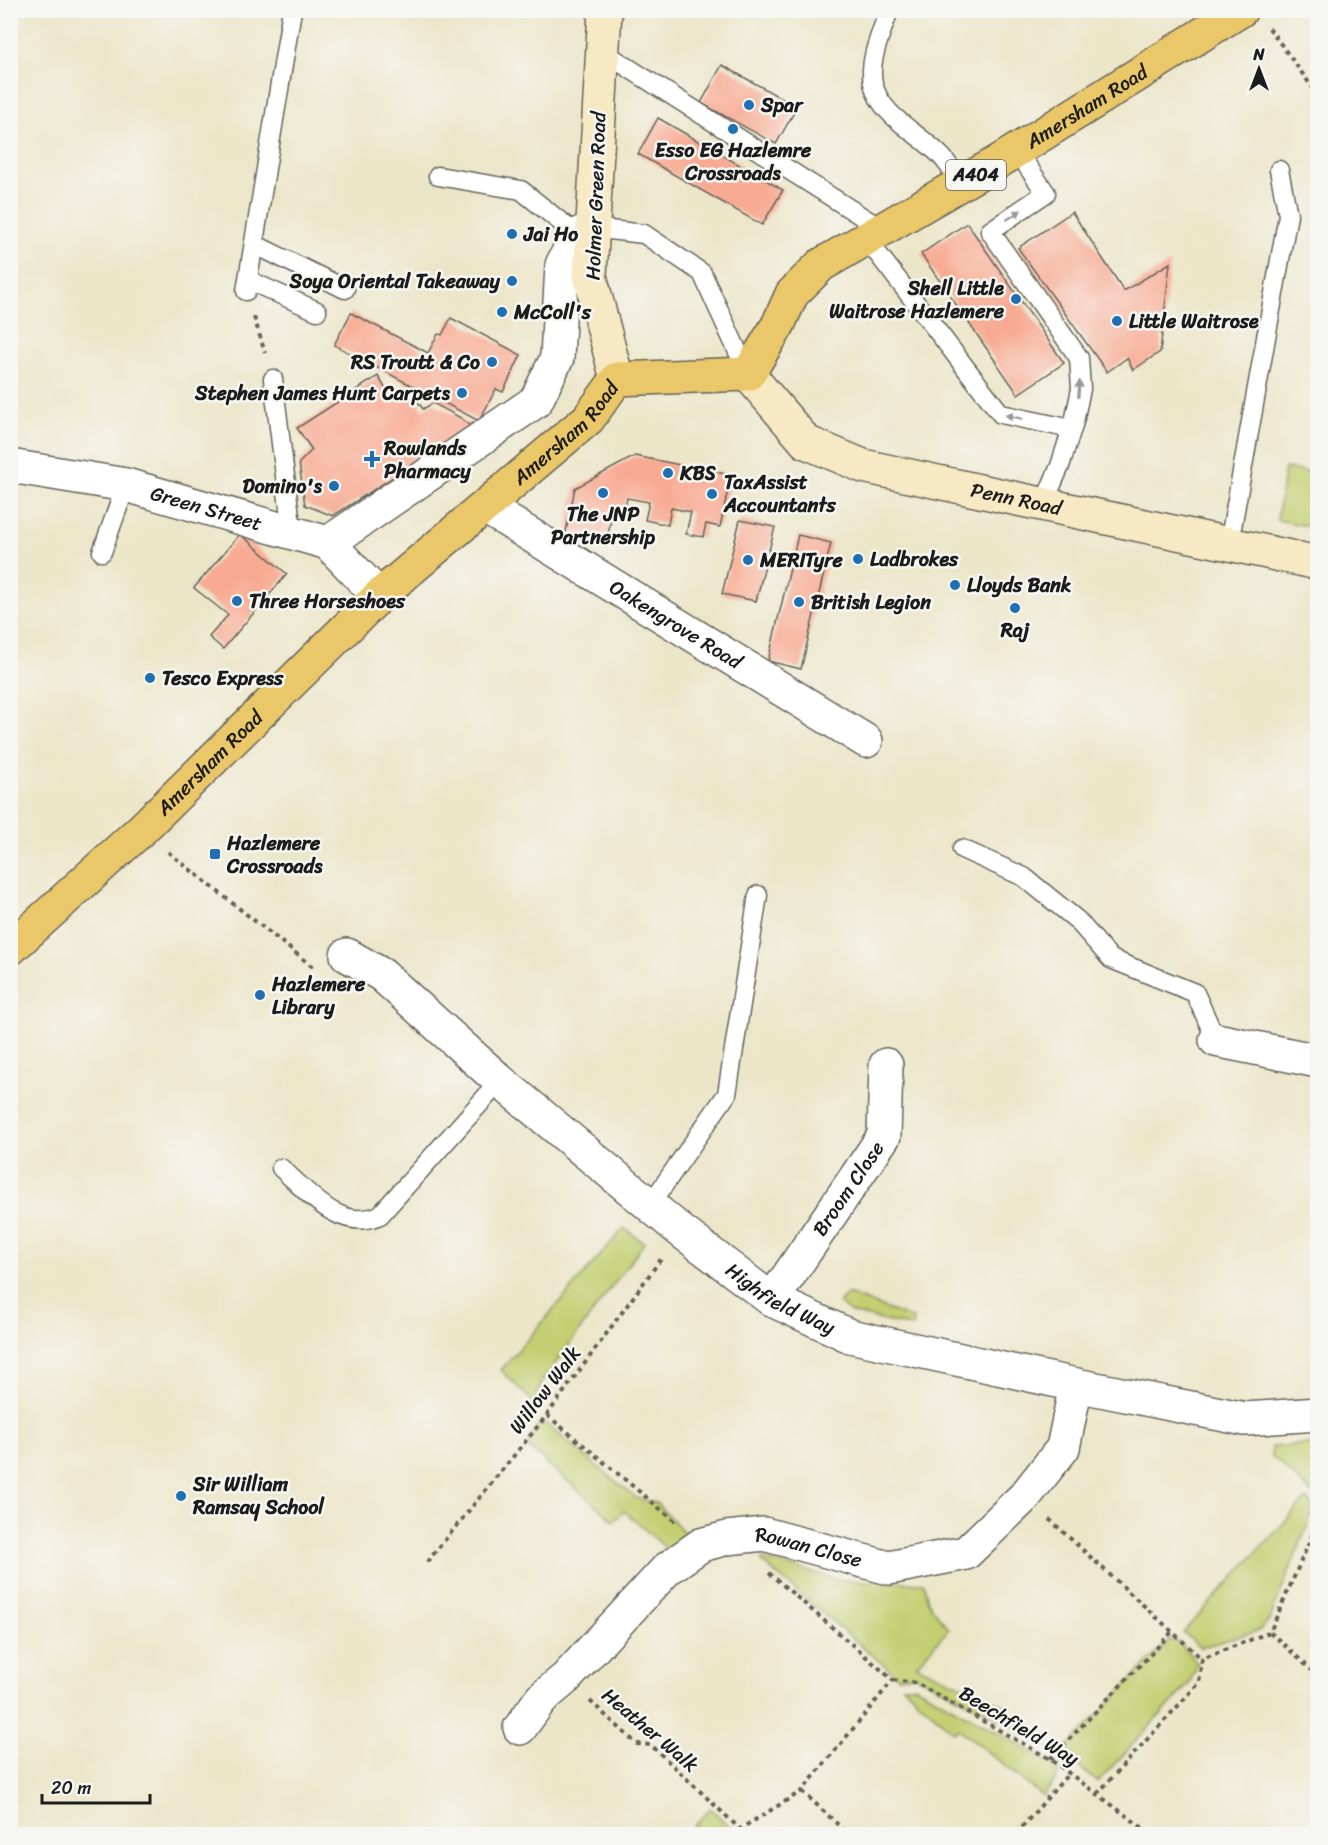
<svg xmlns="http://www.w3.org/2000/svg" width="1328" height="1845" font-family="Sriracha,sans-serif">
<rect width="100%" height="100%" fill="#f6f6f2"/>
<filter id="ink" filterUnits="userSpaceOnUse"><feTurbulence type="fractalNoise" baseFrequency=".0167" numOctaves="2"/><feDisplacementMap in="SourceGraphic" scale="12" xChannelSelector="R" yChannelSelector="G"/><feConvolveMatrix kernelMatrix="1 2 1 2 8 2 1 2 1" color-interpolation-filters="sRGB"/></filter>
<filter id="wash" filterUnits="userSpaceOnUse"><feTurbulence type="fractalNoise" baseFrequency=".008" numOctaves="4" result="noise"/><feDisplacementMap in="SourceGraphic" scale="24" xChannelSelector="R" yChannelSelector="G"/><feGaussianBlur stdDeviation="1.35" result="paint"/><feColorMatrix in="noise" values="0 0 0 0 0 0 0 0 0 0 0 0 0 0 0 0 0 1.4 0 .05"/><feComposite in="paint" operator="in"/></filter>
<g filter="url(#wash)">
<rect width="100%" height="100%" fill="#ece6c9"/>
<g fill="#c3cf71" stroke="#707646" stroke-width="1.5">
<polygon points="1285,468 1317,474 1317,528 1277,520"/>
<polygon points="624,1228 644,1243 543,1380 534,1403 501,1370"/>
<polygon points="848,1294 913,1319 913,1327 851,1313 839,1303"/>
<polygon points="545,1423 636,1498 656,1503 687,1535 670,1552 624,1511 614,1521 527,1446 537,1426"/>
<polygon points="1317,1443 1318,1443 1317,1498 1272,1456 1272,1447"/>
<polygon points="1306,1499 1315,1507 1270,1619 1260,1630 1200,1648 1183,1632"/>
<polygon points="762,1559 841,1580 924,1583 928,1602 949,1629 916,1665 1002,1704 1047,1747 994,1715 915,1675 898,1677 762,1562"/>
<polygon points="1169,1640 1179,1642 1198,1664 1189,1684 1098,1782 1066,1757 1069,1745"/>
<polygon points="903,1686 915,1686 1058,1766 1058,1776 1043,1797 959,1729 953,1732"/>
<polygon points="710,1808 732,1829 727,1834 687,1834"/>
</g>
<g id="blocks">
<g fill="#f8aa92">
<polygon points="722,65 797,107 776,144 701,103"/>
<polygon points="658,118 783,190 762,225 638,154"/>
<polygon points="1072,212 1124,291 1170,263 1160,352 1133,370 1127,358 1107,372 1018,248"/>
<polygon points="967,223 1064,363 1018,394 921,254"/>
<polygon points="351,313 428,353 438,334 442,335 451,318 521,355 503,392 496,389 479,421 334,345"/>
<polygon points="378,376 391,398 408,388 423,409 433,403 461,418 471,427 333,516 305,505 299,463 312,450 297,428"/>
<polygon points="635,456 731,475 720,527 706,524 703,537 686,534 691,512 671,508 668,525 645,520 649,502 627,498 623,518 612,515 606,544 565,536 575,488"/>
<polygon points="740,520 775,527 756,601 722,594"/>
<polygon points="240,534 287,574 223,649 209,637 228,615 194,588"/>
<polygon points="798,535 831,543 801,669 768,661"/>
</g>
</g>
</g>
<g filter="url(#ink)">
<use href="#blocks" fill-opacity="0" stroke="#656359" stroke-width="1.5"/>
<g fill="none" stroke-linecap="round" stroke-linejoin="round">
<defs>
<g id="lane">
<path d="M889,10C882,32 868,60 873,83C880,117 920,133 942,157C949,165 955,175 962,183"/>
<polyline points="602,51 880,228"/>
<polyline points="1016,150 1046,193 990,231 1079,358 1081,389 1074,422 1060,466 1043,505"/>
<polyline points="438,176 521,190 577,235"/>
<polyline points="592,228 644,234 702,273 748,374"/>
<polyline points="865,237 1001,414 1072,429"/>
<polyline points="254,244 345,289"/>
<polyline points="248,280 317,311"/>
<polyline points="246,291 292,10"/>
<polyline points="273,379 292,532"/>
<polyline points="1229,544 1288,215 1279,170"/>
<polyline points="102,552 126,485"/>
<polyline points="962,849 1024,877 1077,920 1111,959 1195,993 1216,1040"/>
<path d="M281,1168C308,1192 340,1233 380,1215L500,1081"/>
<polyline points="650,1205 727,1094 758,895"/>
</g>
<g id="street">
<path id="s1" d="M10,466L126,485L328,543L379,596"/>
<path id="s2" d="M485,507L866,741"/>
<polyline points="328,543 536,401 557,358 562,265 577,235 592,228"/>
<path id="s3" d="M347,955L382,975L500,1081L681,1231L772,1300L850,1336L1076,1385L1245,1419L1318,1414"/>
<polyline points="1216,1040 1318,1061"/>
<path id="s4" d="M772,1300L884,1136L886,1065"/>
<path id="s5" d="M520,1728L541,1699L566,1678L667,1569L701,1545L727,1538L764,1534L889,1568L966,1553L1025,1496L1063,1448L1076,1385"/>
</g>
<g id="secondary">
<polyline points="605,10 590,276 617,379"/>
<path id="s6" d="M748,374L806,442L863,466L1318,563"/>
</g>
<g id="primary">
<path id="s7" d="M10,949L141,830L379,596L588,419L617,379L748,374L778,325L792,294L821,265L998,162L1241,10"/>
</g>
</defs>
<use href="#lane" stroke="#656359" stroke-width="21"/>
<use href="#street" stroke="#656359" stroke-width="36"/>
<use href="#secondary" stroke="#656359" stroke-width="36"/>
<use href="#primary" stroke="#656359" stroke-width="36"/>
<g stroke="#656359" stroke-width="4" stroke-dasharray="4.5 4.5" stroke-linecap="butt">
<polyline points="1269,28 1318,95"/>
<polyline points="254,317 265,353"/>
<polyline points="168,852 313,967"/>
<polyline points="547,1415 676,1522"/>
<polyline points="1049,1519 1202,1659"/>
<polyline points="427,1562 547,1415 661,1259"/>
<polyline points="769,1573 893,1680"/>
<polyline points="1270,1632 1318,1676"/>
<polyline points="893,1680 916,1683 1050,1759 1151,1834"/>
<polyline points="590,1701 637,1744 651,1745 740,1829 802,1791 893,1680"/>
<polyline points="1050,1759 1172,1632"/>
<polyline points="802,1791 848,1834"/>
<polyline points="1097,1794 1199,1683 1202,1659 1270,1632 1318,1522"/>
<polyline points="1016,1834 1069,1773"/>
</g>
<use href="#lane" stroke="#fff" stroke-width="18"/>
<use href="#street" stroke="#fff" stroke-width="33"/>
<use href="#secondary" stroke="#f7e9c3" stroke-width="33"/>
<use href="#primary" stroke="#eac769" stroke-width="33"/>
</g>
<defs><path id="oneway-solid" d="M-6-.8H1V-3.2L6.5 0L1 3.2V.8H-6Z" transform="scale(1.5)"/></defs>
<g fill="#999">
<use href="#oneway-solid" transform="translate(1014 215) rotate(-34)"/>
<use href="#oneway-solid" transform="translate(1079 389) rotate(-85)"/>
<use href="#oneway-solid" transform="translate(1014 417) rotate(-168)"/>
</g>
</g>
<g fill="#1f6fb2" stroke="#f6f6f2" stroke-width="2">
<circle cx="749" cy="105" r="6"/>
<circle cx="733" cy="129" r="6"/>
<circle cx="512" cy="234" r="6"/>
<circle cx="512" cy="281" r="6"/>
<circle cx="1016" cy="299" r="6"/>
<circle cx="502" cy="312" r="6"/>
<circle cx="1117" cy="321" r="6"/>
<circle cx="492" cy="362" r="6"/>
<circle cx="462" cy="393" r="6"/>
<path d="M369 450h6v6h6v6h-6v6h-6v-6h-6v-6h6z"/>
<circle cx="668" cy="473" r="6"/>
<circle cx="334" cy="486" r="6"/>
<circle cx="603" cy="493" r="6"/>
<circle cx="712" cy="494" r="6"/>
<circle cx="858" cy="559" r="6"/>
<circle cx="748" cy="560" r="6"/>
<circle cx="955" cy="585" r="6"/>
<circle cx="237" cy="601" r="6"/>
<circle cx="799" cy="602" r="6"/>
<circle cx="1015" cy="608" r="6"/>
<circle cx="150" cy="678" r="6"/>
<rect x="209" y="848" width="12" height="12" rx="3"/>
<circle cx="260" cy="995" r="6"/>
<circle cx="181" cy="1496" r="6"/>
</g>
<g text-anchor="middle" dominant-baseline="central" stroke-width="5" stroke-linejoin="round" paint-order="stroke">
<rect fill="#f6f6f2" stroke="#5d5d5c" stroke-width="1.5" x="946" y="160" width="60" height="30" rx="4.5"/>
<g font-size="18" font-weight="bold" fill="#1c1c1c">
<text x="976" y="175">A404</text>
</g>
<g font-size="20" font-weight="bold" fill="#1c1c1c" stroke="#f6f6f2" text-anchor="start">
<text x="761" y="105">Spar</text>
<text x="733" y="150" text-anchor="middle">Esso EG Hazlemre<tspan x="733" dy="23">Crossroads</tspan></text>
<text x="524" y="234">Jai Ho</text>
<text x="500" y="281" text-anchor="end">Soya Oriental Takeaway</text>
<text x="1004" y="288" text-anchor="end">Shell Little<tspan x="1004" dy="23">Waitrose Hazlemere</tspan></text>
<text x="514" y="312">McColl's</text>
<text x="1129" y="321">Little Waitrose</text>
<text x="480" y="362" text-anchor="end">RS Troutt &amp; Co</text>
<text x="450" y="393" text-anchor="end">Stephen James Hunt Carpets</text>
<text x="384" y="448">Rowlands<tspan x="384" dy="23">Pharmacy</tspan></text>
<text x="680" y="473">KBS</text>
<text x="724" y="482">TaxAssist<tspan x="724" dy="23">Accountants</tspan></text>
<text x="322" y="486" text-anchor="end">Domino's</text>
<text x="603" y="514" text-anchor="middle">The JNP<tspan x="603" dy="23">Partnership</tspan></text>
<text x="870" y="559">Ladbrokes</text>
<text x="760" y="560">MERITyre</text>
<text x="967" y="585">Lloyds Bank</text>
<text x="249" y="601">Three Horseshoes</text>
<text x="811" y="602">British Legion</text>
<text x="1015" y="630" text-anchor="middle">Raj</text>
<text x="162" y="678">Tesco Express</text>
<text x="227" y="843">Hazlemere<tspan x="227" dy="23">Crossroads</tspan></text>
<text x="272" y="984">Hazlemere<tspan x="272" dy="23">Library</tspan></text>
<text x="193" y="1484">Sir William<tspan x="193" dy="23">Ramsay School</tspan></text>
</g>
<g font-size="20" fill="#1c1c1c" stroke="#f6f6f2">
<text stroke="none"><textPath href="#s7" startOffset="1407">Amersham Road</textPath></text>
<text transform="translate(596 196) rotate(-88)">Holmer Green Road</text>
<text stroke="none"><textPath href="#s7" startOffset="759">Amersham Road</textPath></text>
<text stroke="none"><textPath href="#s6" startOffset="308">Penn Road</textPath></text>
<text stroke="none"><textPath href="#s1" startOffset="201">Green Street</textPath></text>
<text stroke="none"><textPath href="#s2" startOffset="224">Oakengrove Road</textPath></text>
<text stroke="none"><textPath href="#s7" startOffset="273">Amersham Road</textPath></text>
<text stroke="none"><textPath href="#s4" startOffset="135">Broom Close</textPath></text>
<text stroke="none"><textPath href="#s3" startOffset="555">Highfield Way</textPath></text>
<text transform="translate(545 1390) rotate(-53)">Willow Walk</text>
<text stroke="none"><textPath href="#s5" startOffset="369">Rowan Close</textPath></text>
<text transform="translate(1019 1726) rotate(31)">Beechfield Way</text>
<text transform="translate(650 1730) rotate(40)">Heather Walk</text>
</g>
</g>
<rect width="1328" height="1845" fill="none" stroke="#f6f6f2" stroke-width="36"/>
<g transform="translate(1259 69)" stroke="#f6f6f2" stroke-width="4.5" paint-order="stroke">
<path d="M0-4.5L10 22L0 15L-10 22Z" fill="#1c1c1c"/>
<text y="-9" font-size="16" font-weight="bold" text-anchor="middle" fill="#1c1c1c">N</text>
</g>
<path d="M42 1794v9h108v-9" fill="none" stroke="#1c1c1c" stroke-width="3"/>
<text x="51" y="1794" font-size="18" fill="#1c1c1c" stroke="#f6f6f2" stroke-width="4.5" paint-order="stroke">20 m</text>
</svg>
